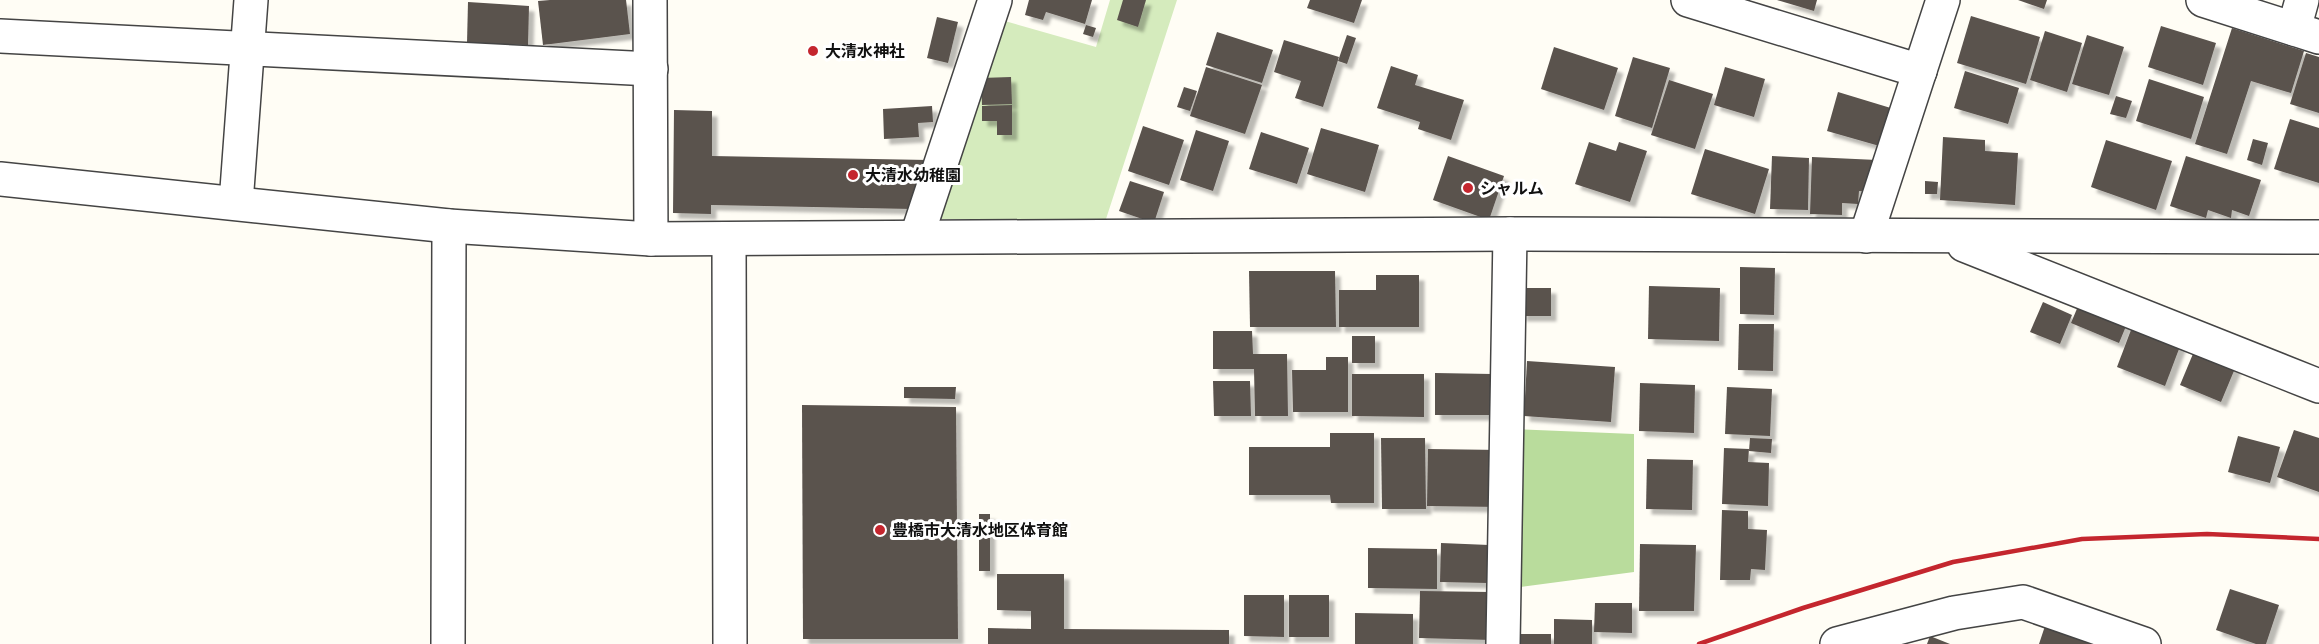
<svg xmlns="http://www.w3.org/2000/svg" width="2319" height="644" font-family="'IBM Plex Serif','Noto Sans JP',serif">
<defs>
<filter id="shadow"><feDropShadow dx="5.5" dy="5.5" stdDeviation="1.5" flood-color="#0004"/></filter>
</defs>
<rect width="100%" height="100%" fill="#fffdf5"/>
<polygon fill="#d5ebbd" points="1110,0 1177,0 1106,219 933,219 998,19 1096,47"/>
<polygon fill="#b9dc9c" points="1515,429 1634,434 1634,572 1513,588"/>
<g fill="#5a524d" filter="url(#shadow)">
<polygon points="550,0 626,0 630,34 543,45 538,1"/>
<polygon points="1029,0 1092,0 1085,24 1046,12 1043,20 1025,15"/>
<polygon points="1123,0 1146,0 1138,27 1117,20"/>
<polygon points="1310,0 1362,0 1354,23 1307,8"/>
<polygon points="1777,0 1817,0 1814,11"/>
<polygon points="2018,0 2047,0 2044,9"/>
<polygon points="468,2 529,6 528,45 467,43"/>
<polygon points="1971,16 2040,37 2026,84 1957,63"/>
<polygon points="937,17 958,22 948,63 927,58"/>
<polygon points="1086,25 1096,28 1093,37 1083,34"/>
<polygon points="2161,26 2216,43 2203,85 2148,67"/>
<polygon points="2232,28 2304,51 2291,93 2251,81 2227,154 2195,144"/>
<polygon points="2045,31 2082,43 2067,92 2030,80"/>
<polygon points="1217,32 1273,50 1262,83 1206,65"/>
<polygon points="1347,35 1356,38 1347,64 1338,61"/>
<polygon points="2087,35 2124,47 2109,95 2072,84"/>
<polygon points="1284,40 1339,57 1323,107 1295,98 1301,81 1274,72"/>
<polygon points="1554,47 1618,68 1604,110 1541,89"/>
<polygon points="2306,53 2319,57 2319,113 2290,104"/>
<polygon points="1633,57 1670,68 1652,128 1615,116"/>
<polygon points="1391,66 1418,75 1415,85 1464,100 1451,140 1418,129 1420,122 1377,108"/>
<polygon points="1206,67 1262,85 1245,134 1190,116"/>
<polygon points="1725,67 1765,79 1754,117 1714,105"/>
<polygon points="1965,71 2019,88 2008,124 1954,108"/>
<polygon points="1011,77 1012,104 982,105 981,78"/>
<polygon points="2149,79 2204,97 2191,139 2136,121"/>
<polygon points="1669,80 1713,94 1695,149 1651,135"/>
<polygon points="1184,87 1197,91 1190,111 1177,107"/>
<polygon points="1838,92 1894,109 1883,147 1827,131"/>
<polygon points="2116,96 2132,101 2126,118 2110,114"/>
<polygon points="1012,105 1012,135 997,135 997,121 982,121 982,106"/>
<polygon points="932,106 933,122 918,123 919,137 884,139 883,109"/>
<polygon points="674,110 712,111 712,156 928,160 912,209 711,205 711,214 673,213"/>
<polygon points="2290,119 2319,128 2319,183 2274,169"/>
<polygon points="1143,126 1184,140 1169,185 1128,171"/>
<polygon points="1321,128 1379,145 1365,192 1307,174"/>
<polygon points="1196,130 1229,141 1213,191 1180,180"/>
<polygon points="1261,132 1309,148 1297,184 1249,169"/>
<polygon points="1943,137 1985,140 1985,151 2018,153 2015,205 1940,200"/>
<polygon points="2253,139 2268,143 2262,165 2247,160"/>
<polygon points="2106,140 2172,161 2156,210 2091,187"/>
<polygon points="1589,142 1616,151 1619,142 1647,151 1630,202 1575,184"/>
<polygon points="1705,149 1769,169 1755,214 1691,194"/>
<polygon points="1448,156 1504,176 1489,220 1433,200"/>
<polygon points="1772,156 1809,158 1808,210 1770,209"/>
<polygon points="2186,156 2261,180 2249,216 2232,210 2231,218 2208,210 2206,218 2170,206"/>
<polygon points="1812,157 1877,160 1876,192 1859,191 1858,204 1842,203 1842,215 1810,214"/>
<polygon points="1130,181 1164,192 1154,223 1119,211"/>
<polygon points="1925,181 1938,182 1937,194 1925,194"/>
<polygon points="1740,267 1775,268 1774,315 1740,314"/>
<polygon points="1249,271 1335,271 1336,327 1250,327"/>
<polygon points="1376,275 1419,275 1419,327 1339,327 1339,290 1376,290"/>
<polygon points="1649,286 1720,288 1719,341 1648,339"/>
<rect x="1521" y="288" width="30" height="28"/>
<polygon points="2081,299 2129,319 2119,343 2071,323"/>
<polygon points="2043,302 2072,315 2060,344 2030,332"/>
<polygon points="2134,322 2182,341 2165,386 2117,367"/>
<polygon points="1739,324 1774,324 1773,371 1738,370"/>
<polygon points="1213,331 1252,331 1253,354 1287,354 1288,416 1255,416 1254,369 1213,369"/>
<rect x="1352" y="336" width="23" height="27"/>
<polygon points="2195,349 2236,366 2221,402 2180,385"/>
<polygon points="1326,357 1348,357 1348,412 1293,412 1292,370 1326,370"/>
<polygon points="1527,361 1615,367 1611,422 1524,416"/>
<polygon points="1435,373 1492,374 1492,415 1435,415"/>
<polygon points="1352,374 1424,374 1424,417 1352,416"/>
<polygon points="1213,381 1250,381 1251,416 1214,416"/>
<polygon points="1640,383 1695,385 1694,433 1639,431"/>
<polygon points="904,387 956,387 955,399 904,398"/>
<polygon points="1727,387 1772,389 1770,436 1725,434"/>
<polygon points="802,405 956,407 958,639 803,639"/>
<polygon points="2294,430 2319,438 2319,492 2277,477"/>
<polygon points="1330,433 1374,433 1374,503 1331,503 1330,495 1249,495 1249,447 1330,447"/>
<polygon points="2238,436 2280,447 2270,483 2228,472"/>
<polygon points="1381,438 1425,438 1426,509 1382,509"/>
<polygon points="1750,438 1772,439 1771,453 1749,451"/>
<polygon points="1724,448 1749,449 1748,462 1769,463 1768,506 1722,504"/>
<polygon points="1428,449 1501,450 1500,507 1427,506"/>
<polygon points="1647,459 1693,460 1692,510 1646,509"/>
<polygon points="1722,510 1748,511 1748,529 1767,530 1765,570 1751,569 1750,580 1720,580"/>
<rect x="979" y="514" width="11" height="57"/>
<polygon points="1441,543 1489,545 1488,583 1440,582"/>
<polygon points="1640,544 1696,545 1694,611 1639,611"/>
<polygon points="1368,548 1437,549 1437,589 1368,588"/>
<polygon points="997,574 1064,574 1064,629 1229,630 1229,644 988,644 988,628 1031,629 1031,611 997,610"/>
<polygon points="2230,589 2279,605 2266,644 2256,644 2216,630"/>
<polygon points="1420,591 1491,592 1491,640 1419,638"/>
<polygon points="1244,595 1284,595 1284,637 1244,636"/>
<rect x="1289" y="595" width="40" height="42"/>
<polygon points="1595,603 1632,603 1632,633 1594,632"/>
<polygon points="1355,613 1413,614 1413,644 1355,644"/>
<polygon points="1554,619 1592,620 1592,644 1554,644"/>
<polygon points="2047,620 2096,644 2039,644"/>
<rect x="1513" y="634" width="38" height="10"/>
<polygon points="1930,636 1950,644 1927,644"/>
</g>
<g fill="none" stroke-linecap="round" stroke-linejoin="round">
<defs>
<g id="minor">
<polyline points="650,0 651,239"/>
<polyline points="1688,0 1920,71"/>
<polyline points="2203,0 2319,37"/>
<polyline points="2294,29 2302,0"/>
<polyline points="0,36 651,69"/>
<polyline points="0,179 449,226 651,239 1510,234 2319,237"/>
<polyline points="236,203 251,0"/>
<polyline points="917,236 995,0"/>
<polyline points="1866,236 1943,0"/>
<polyline points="729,240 730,644"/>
<polyline points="1964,245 2319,386"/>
<polyline points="448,644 449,226"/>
<polyline points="1503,644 1510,234"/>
<polyline points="1837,644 1954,613 2023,602 2144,644"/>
</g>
</defs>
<use href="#minor" stroke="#444" stroke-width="36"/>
<use href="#minor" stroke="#fff" stroke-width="33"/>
<polyline stroke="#c4262e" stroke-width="4.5" points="1699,644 1803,608 1953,562 2082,539 2207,534 2319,539"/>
</g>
<g fill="#c4262e" stroke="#fff" stroke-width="2">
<circle cx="813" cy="51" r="6"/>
<circle cx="853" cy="175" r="6"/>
<circle cx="1468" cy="188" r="6"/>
<circle cx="880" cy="530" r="6"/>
</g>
<g text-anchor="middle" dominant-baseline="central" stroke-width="6" stroke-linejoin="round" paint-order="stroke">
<g font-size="16" font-weight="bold" fill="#111" stroke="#fff" text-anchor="start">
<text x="825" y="51">大清水神社</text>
<text x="865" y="175">大清水幼稚園</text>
<text x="1480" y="188">シャルム</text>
<text x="892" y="530">豊橋市大清水地区体育館</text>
</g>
</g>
</svg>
